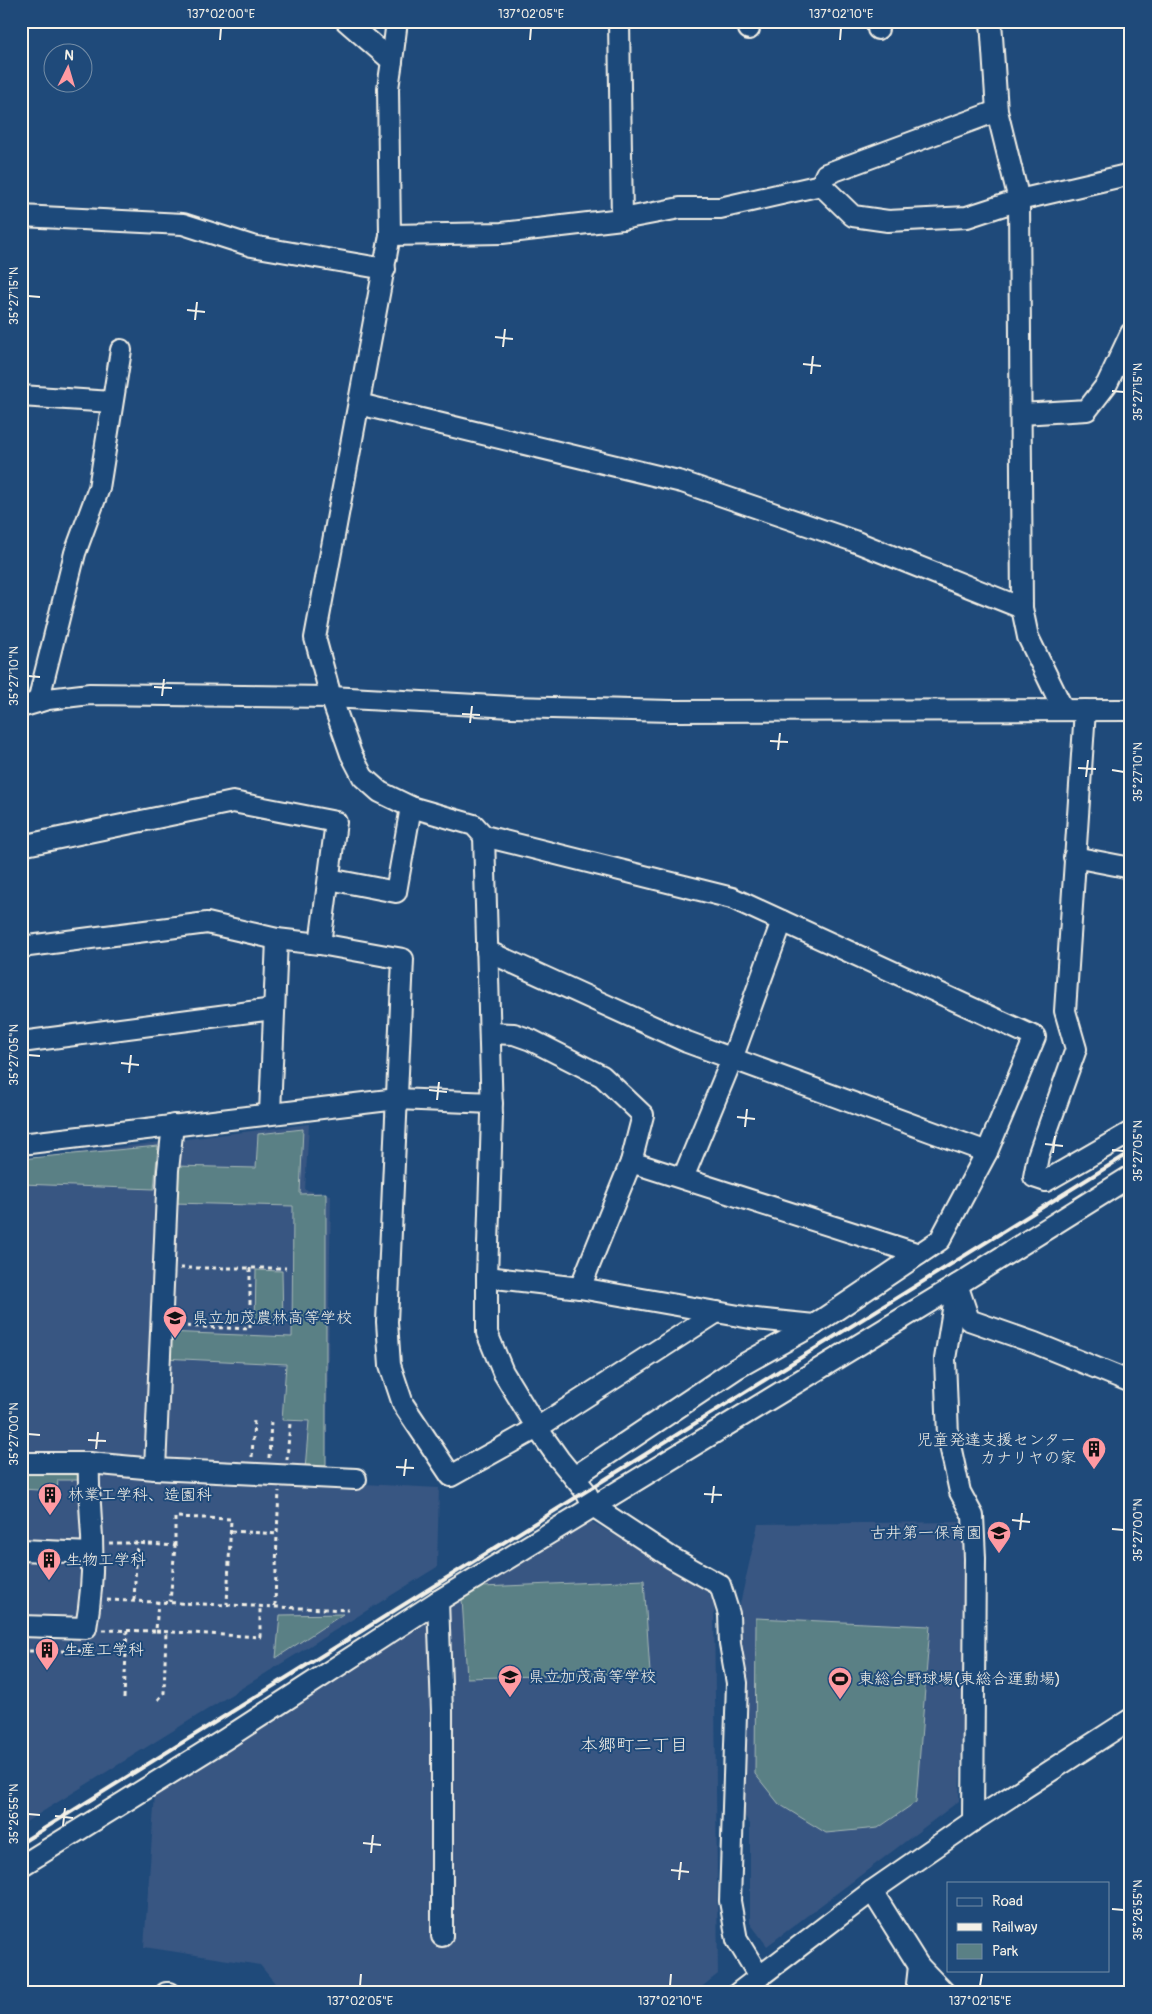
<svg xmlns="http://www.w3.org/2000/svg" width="1152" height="2014" font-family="Pangolin,'Klee One',sans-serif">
<rect width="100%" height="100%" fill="#1f4a7a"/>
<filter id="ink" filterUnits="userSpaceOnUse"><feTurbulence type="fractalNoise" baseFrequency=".02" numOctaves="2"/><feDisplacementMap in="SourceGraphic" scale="10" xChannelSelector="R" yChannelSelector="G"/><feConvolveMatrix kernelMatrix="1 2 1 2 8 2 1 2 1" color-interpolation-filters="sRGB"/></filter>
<g filter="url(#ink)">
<g fill="#375682">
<polygon points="309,1124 305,1190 331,1195 326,1482 439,1488 437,1567 21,1825 21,1159"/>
<polygon points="587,1519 704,1587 714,1601 718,1974 694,1993 283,1993 260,1965 144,1947 155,1794"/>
<polygon points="963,1522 966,1634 959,1801 767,1946 750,1923 750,1824 738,1806 740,1604 758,1524"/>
</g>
<g fill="#5a8085" stroke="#a7b8b6">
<polygon points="303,1129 300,1194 326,1193 326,1470 305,1469 309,1421 282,1420 286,1364 162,1358 164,1332 292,1337 293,1206 172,1203 175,1166 256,1168 258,1134"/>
<polygon points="158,1146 154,1189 21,1184 21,1159"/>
<polygon points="256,1270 282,1271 283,1324 255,1324"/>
<polygon points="21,1469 80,1471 79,1480 58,1480 57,1491 21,1489"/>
<polygon points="644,1580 650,1673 467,1678 462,1599 482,1587"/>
<polygon points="343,1614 276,1658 280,1615"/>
<polygon points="756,1618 930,1626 916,1802 878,1828 826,1833 779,1804 755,1774"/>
</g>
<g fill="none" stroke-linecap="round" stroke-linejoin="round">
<defs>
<g id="minor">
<polyline points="346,21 392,61 388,88 390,235 315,638 331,697 351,754 363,777 380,792 411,807 474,825 484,836 732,898 1035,1037 987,1152 940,1240 814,1325 756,1319 580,1288 487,1277"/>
<polyline points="619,21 622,219"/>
<polyline points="749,21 749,29"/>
<polyline points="991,21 997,111 1019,200 1022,608 1028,637 1063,709"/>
<polyline points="878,29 878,21"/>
<polyline points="392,61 397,21"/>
<polyline points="821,185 826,174 997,111"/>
<polyline points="21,216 183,224 252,246 385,269"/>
<polyline points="390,235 502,233 622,219 680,208 720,208 821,185 853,216 888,221 967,217 1019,200 1131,174"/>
<polyline points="21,396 112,402"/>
<polyline points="359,404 682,482 854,541 1022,608"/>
<polyline points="1021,414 1087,410 1107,384 1131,333"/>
<polyline points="38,702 75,553 99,488 121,350"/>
<polyline points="21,707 48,699 90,694 331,697 512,707 671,711 1131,710"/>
<polyline points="1085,710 1065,1011 1076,1049 1038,1156 1034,1177 1046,1181 1131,1132"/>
<polyline points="484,836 492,1115 487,1277 487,1333 503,1372 537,1428 559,1459 586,1492 593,1506 672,1558 720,1585 729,1614 730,1644 737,1683 730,1901 737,1940 759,1976"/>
<polyline points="21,846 233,802 336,822 320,944"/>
<polyline points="1074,857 1131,868"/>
<polyline points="329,879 396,892 411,807"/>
<polyline points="21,947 207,923 277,939 320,944 403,959 387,1322 390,1365 403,1404 451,1476 537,1428 717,1312"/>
<polyline points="487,951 687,1042 987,1152"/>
<polyline points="490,1033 514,1034 531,1040 602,1076 643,1115 631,1162 580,1288"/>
<polyline points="21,1042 273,1009"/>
<polyline points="270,1113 277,939"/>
<polyline points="21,1144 397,1099 492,1103"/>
<polyline points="631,1162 919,1254"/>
<polyline points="683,1178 732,1059 782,921"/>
<polyline points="957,1285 945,1359 948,1436 960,1492 973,1516 975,1558 973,1821"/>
<polyline points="958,1287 969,1320 1035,1343 1131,1382"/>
<path d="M21,1463H89C88,1483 90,1501 91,1521C94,1557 92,1593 86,1628L21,1626"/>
<polyline points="89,1463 155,1469 356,1479"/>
<polyline points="155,1469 168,1170 173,1125"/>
<polyline points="574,1477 737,1368 814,1325"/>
<polyline points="21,1550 92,1553"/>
<polyline points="438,1601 442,1711 442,1936"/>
<polyline points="21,1866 224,1740 438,1601 957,1285 1131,1176"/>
<polyline points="872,1891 919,1966 945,1993"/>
<polyline points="166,1993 169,1993"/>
<polyline points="738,1993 872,1891 973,1821 1131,1719"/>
<polyline points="916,1993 919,1966"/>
</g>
</defs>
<use href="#minor" stroke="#f4f1e8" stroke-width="24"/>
<g stroke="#f4f1e8" stroke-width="3" stroke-dasharray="4 4" stroke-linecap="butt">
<polyline points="180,1268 286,1268"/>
<polyline points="179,1326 250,1329 250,1268"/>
<polyline points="252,1457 254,1420"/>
<polyline points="269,1458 271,1421"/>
<polyline points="287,1460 290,1423"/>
<polyline points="231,1531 277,1534 279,1491"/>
<polyline points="109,1543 137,1543 175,1546 170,1602"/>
<polyline points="175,1546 175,1517 231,1519 227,1604"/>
<polyline points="107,1600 349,1610"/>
<polyline points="134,1600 137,1543"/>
<polyline points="275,1606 277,1534"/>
<polyline points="103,1630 156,1631 158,1601"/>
<polyline points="156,1631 260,1637 260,1606"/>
<polyline points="21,1651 82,1651 84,1645"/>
<polyline points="124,1698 127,1630"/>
<polyline points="158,1700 164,1693 166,1632"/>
</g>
<use href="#minor" stroke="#1f4a7a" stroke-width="20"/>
<polyline stroke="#f4f1e8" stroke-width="4" points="21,1843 1131,1152"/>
</g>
</g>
<path fill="none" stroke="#f4f1e8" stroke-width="2" d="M220,40L221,28M530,40L531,28M840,40L841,28M28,296L40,297M187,310L205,312M195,320L197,302M495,337L513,339M503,347L505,329M803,364L821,366M811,374L813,356M1112,391L1124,392M28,676L40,677M154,687L172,688M162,696L164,679M462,714L480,715M470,723L472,706M770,741L788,742M778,750L780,733M1078,768L1096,769M1112,770L1124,772M1086,777L1088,760M28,1055L40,1056M121,1063L139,1065M129,1073L131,1055M429,1090L447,1092M437,1100L439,1082M737,1117L755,1119M745,1127L747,1109M1045,1144L1063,1146M1112,1150L1124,1151M1053,1153L1055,1136M28,1434L40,1435M88,1440L106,1441M96,1449L98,1432M396,1467L414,1468M404,1476L406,1459M704,1494L722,1495M712,1503L714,1486M1012,1520L1030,1522M1112,1529L1124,1530M1020,1530L1022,1513M28,1814L40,1815M55,1816L73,1818M63,1826L65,1808M363,1843L381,1845M371,1853L373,1835M671,1870L689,1872M679,1880L681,1862M1112,1909L1124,1910M360,1986L361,1974M670,1986L671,1974M980,1986L982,1974"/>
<defs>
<symbol id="school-pin" viewBox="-11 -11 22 30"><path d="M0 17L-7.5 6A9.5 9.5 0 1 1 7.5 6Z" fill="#ff9aa2" stroke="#1f4a7a"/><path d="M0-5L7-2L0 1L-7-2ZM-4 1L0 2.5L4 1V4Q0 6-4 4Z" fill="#111"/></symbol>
<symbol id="building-pin" viewBox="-11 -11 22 30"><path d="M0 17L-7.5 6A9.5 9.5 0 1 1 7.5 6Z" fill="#ff9aa2" stroke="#1f4a7a"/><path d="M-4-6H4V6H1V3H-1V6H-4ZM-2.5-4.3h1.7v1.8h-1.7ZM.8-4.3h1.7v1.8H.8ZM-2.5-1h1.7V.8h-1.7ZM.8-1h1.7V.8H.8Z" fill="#111"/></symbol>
<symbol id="stadium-pin" viewBox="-11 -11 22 30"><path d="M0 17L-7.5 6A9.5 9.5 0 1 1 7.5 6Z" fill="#ff9aa2" stroke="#1f4a7a"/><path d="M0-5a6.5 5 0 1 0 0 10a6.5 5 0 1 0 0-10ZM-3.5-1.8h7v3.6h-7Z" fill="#111"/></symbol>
</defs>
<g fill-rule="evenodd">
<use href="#school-pin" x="161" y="1304" width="28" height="38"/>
<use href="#building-pin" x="1080" y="1435" width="28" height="38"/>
<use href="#building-pin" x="36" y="1481" width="28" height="38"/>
<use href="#school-pin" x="985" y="1519" width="28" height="38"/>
<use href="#building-pin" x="35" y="1546" width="28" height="38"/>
<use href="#building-pin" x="33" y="1636" width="28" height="38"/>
<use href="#school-pin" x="496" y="1663" width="28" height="38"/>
<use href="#stadium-pin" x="826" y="1665" width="28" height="38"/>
</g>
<g text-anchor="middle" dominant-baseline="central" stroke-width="4" stroke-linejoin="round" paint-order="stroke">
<g font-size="16" fill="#f4f1e8" stroke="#1f4a7a" text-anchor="start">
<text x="192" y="1318">県立加茂農林高等学校</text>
<text x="1076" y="1440" text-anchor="end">児童発達支援センター<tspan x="1076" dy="18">カナリヤの家</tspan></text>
<text x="68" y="1495">林業工学科、造園科</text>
<text x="982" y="1533" text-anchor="end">古井第一保育園</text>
<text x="66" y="1560">生物工学科</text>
<text x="64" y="1650">生産工学科</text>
<text x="528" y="1677">県立加茂高等学校</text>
<text x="858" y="1679">東総合野球場(東総合運動場)</text>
</g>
<g font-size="18" fill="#f4f1e8" stroke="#1f4a7a">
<text x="634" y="1745">本郷町二丁目</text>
</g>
</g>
<rect width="1152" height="2014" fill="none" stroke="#1f4a7a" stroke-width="55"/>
<rect x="947" y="1882" width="162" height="90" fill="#1f4a7a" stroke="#748da6"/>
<rect x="957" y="1898" width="25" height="8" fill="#1f4a7a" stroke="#748da6"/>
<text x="992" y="1906" font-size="15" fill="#f4f1e8">Road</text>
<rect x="957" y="1923" width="25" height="8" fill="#f4f1e8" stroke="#748da6"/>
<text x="992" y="1932" font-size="15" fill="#f4f1e8">Railway</text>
<rect x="957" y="1944" width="25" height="15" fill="#5a8085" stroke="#748da6"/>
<text x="992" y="1956" font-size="15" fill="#f4f1e8">Park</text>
<g transform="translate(68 68) rotate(5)"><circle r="24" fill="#1f4a7a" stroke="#748da6"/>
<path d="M0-4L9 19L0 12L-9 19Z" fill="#ff9aa2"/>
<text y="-8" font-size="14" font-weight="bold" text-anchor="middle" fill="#f4f1e8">N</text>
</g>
<rect x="28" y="28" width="1096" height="1958" fill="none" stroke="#f4f1e8" stroke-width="2"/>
<g font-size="12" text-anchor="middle" fill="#f4f1e8">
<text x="221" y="18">137°02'00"E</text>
<text x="531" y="18">137°02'05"E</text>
<text x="841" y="18">137°02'10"E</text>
<text transform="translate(14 296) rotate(-90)" y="4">35°27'15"N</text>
<text transform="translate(1138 392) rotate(-90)" y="4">35°27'15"N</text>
<text transform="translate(14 676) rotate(-90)" y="4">35°27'10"N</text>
<text transform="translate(1138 772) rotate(-90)" y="4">35°27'10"N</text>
<text transform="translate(14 1055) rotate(-90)" y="4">35°27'05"N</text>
<text transform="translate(1138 1151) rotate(-90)" y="4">35°27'05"N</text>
<text transform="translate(14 1434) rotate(-90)" y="4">35°27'00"N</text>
<text transform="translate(1138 1530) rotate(-90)" y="4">35°27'00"N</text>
<text transform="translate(14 1814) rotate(-90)" y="4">35°26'55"N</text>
<text transform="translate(1138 1910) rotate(-90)" y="4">35°26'55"N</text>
<text x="360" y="2005">137°02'05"E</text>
<text x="670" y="2005">137°02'10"E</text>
<text x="980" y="2005">137°02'15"E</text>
</g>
</svg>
